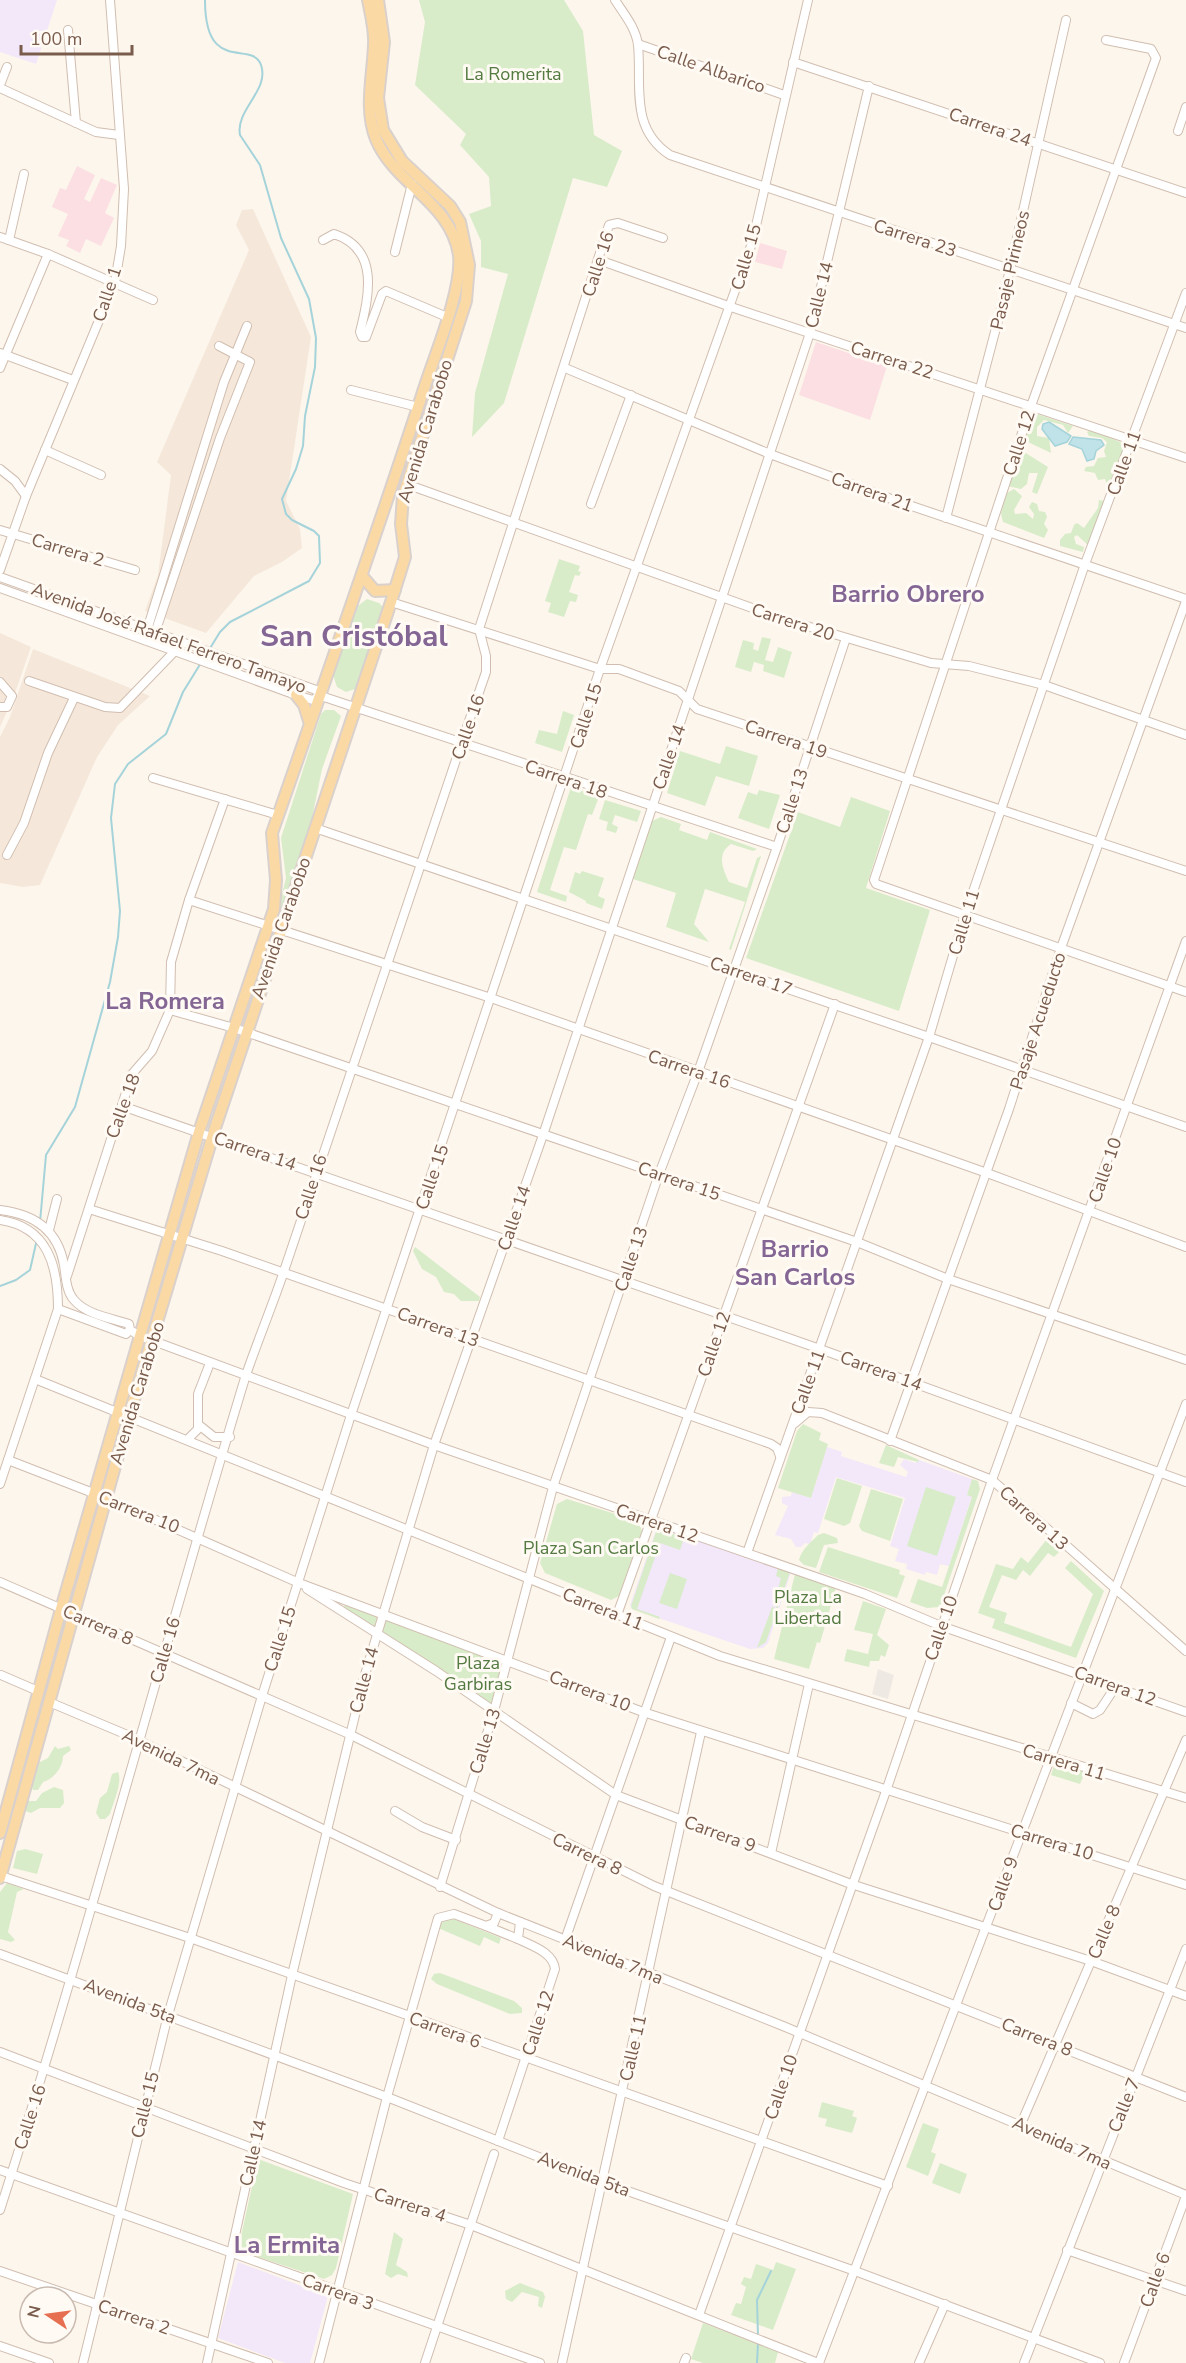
<svg xmlns="http://www.w3.org/2000/svg" width="1186" height="2363" font-family="'Nunito Sans',sans-serif">
<rect width="100%" height="100%" fill="#fdf6ec"/>
<g fill="#f5e8da">
<polygon points="253,209 311,337 286,501 300,529 302,548 282,562 254,576 206,633 145,611 158,575 171,475 157,462 249,250 236,225 242,210"/>
<polygon points="0,633 31,647 14,696 0,727"/>
<polygon points="33,649 150,696 118,725 97,757 40,885 23,887 0,883 0,737 10,717"/>
</g>
<polygon fill="#efe9e4" points="878,1669 894,1675 888,1699 872,1694"/>
<g fill="#f3e8fa">
<polygon points="0,0 57,0 36,64 0,52"/>
<polygon points="827,1447 842,1452 841,1456 906,1477 908,1472 900,1465 904,1459 915,1463 919,1460 972,1479 967,1495 972,1496 949,1566 940,1564 937,1575 926,1572 925,1575 906,1569 907,1564 895,1561 899,1549 890,1546 905,1498 836,1477 818,1533 814,1532 810,1544 805,1543 801,1547 796,1547 791,1539 775,1535 788,1506 782,1503 782,1497 791,1496 792,1492 811,1498"/>
<polygon points="663,1527 791,1572 768,1643 763,1648 750,1649 632,1609 630,1605 656,1530"/>
<polygon points="238,2262 328,2296 310,2363 285,2363 218,2338"/>
</g>
<g fill="#fbdfe3">
<polygon points="77,166 95,175 84,199 90,202 101,178 117,185 105,213 114,218 101,246 86,239 80,253 66,246 69,240 58,236 68,214 52,207 60,188 66,190"/>
<polygon points="760,243 787,251 782,269 755,262"/>
<polygon points="816,342 887,366 870,420 799,395"/>
</g>
<g fill="#d8ecc9">
<polygon points="419,0 564,0 583,31 594,135 622,151 607,187 573,178 504,403 472,437 475,393 508,274 481,267 481,241 469,214 491,206 489,177 460,145 466,134 415,85 425,22"/>
<polygon points="1034,413 1073,426 1068,433 1063,425 1044,420 1037,427 1037,436 1049,438 1051,453 1028,442 1024,437"/>
<polygon points="1091,430 1125,444 1111,485 1107,484 1105,479 1098,480 1095,473 1084,471 1086,467 1094,466 1098,458 1106,457 1104,451 1107,442 1102,438 1089,436 1087,432"/>
<polygon points="1019,452 1024,452 1048,467 1037,494 1032,492 1038,473 1029,473 1027,484 1021,489 1007,486"/>
<polygon points="1014,489 1022,496 1014,510 1015,514 1026,513 1033,519 1034,514 1029,507 1032,502 1037,504 1039,511 1045,512 1047,517 1044,524 1048,530 1044,538 1003,522 1001,514 1005,494"/>
<polygon points="1099,500 1105,501 1089,546 1077,535 1074,537 1076,544 1084,547 1083,552 1060,546 1060,540 1065,534 1071,533 1074,525 1077,523 1084,528 1098,508"/>
<polygon points="559,559 580,566 578,571 581,572 579,576 575,575 569,592 578,595 576,602 570,601 564,617 548,612 551,603 545,601"/>
<polygon points="367,599 379,603 383,607 382,612 355,689 346,692 337,687 333,675 358,606"/>
<polygon points="762,637 771,639 765,660 773,662 778,647 792,652 784,678 763,671 764,665 754,662 751,672 735,667 743,640 754,643 753,649 758,651"/>
<polygon points="325,710 334,710 341,716 322,769 307,843 283,916 277,914 286,878 281,838 321,714"/>
<polygon points="563,711 574,715 562,752 535,743 539,730 557,734"/>
<polygon points="726,746 758,756 749,786 716,776 705,806 667,793 680,751 720,764"/>
<polygon points="571,787 599,797 592,815 588,814 576,850 564,847 550,890 567,896 566,902 537,892"/>
<polygon points="759,790 780,795 769,829 738,818 748,792 757,795"/>
<polygon points="851,797 890,811 866,888 930,910 899,1011 746,958 798,812 840,827"/>
<polygon points="605,800 641,811 637,822 615,815 612,824 618,827 616,833 606,830 608,822 599,819"/>
<path d="M661,817L681,824L679,830L707,840L710,832L757,849L753,851L731,844C716,854 723,869 729,882L747,888L757,858L761,856L731,950L729,949L745,902L705,889L694,924L709,942L666,927L676,893L633,879L652,821Z"/>
<polygon points="582,871 604,878 598,896 605,899 602,909 586,903 586,901 569,892 575,872 580,874"/>
<polygon points="415,1247 480,1297 479,1301 461,1301 454,1294 444,1292 436,1277 422,1269 413,1251"/>
<polygon points="803,1424 821,1433 819,1440 828,1444 811,1498 778,1488 797,1431"/>
<polygon points="886,1445 919,1460 918,1462 898,1457 894,1467 879,1463"/>
<polygon points="837,1478 862,1486 850,1523 844,1526 824,1519"/>
<polygon points="972,1479 978,1481 980,1489 940,1607 927,1608 910,1602 918,1579 942,1587 972,1497 967,1495"/>
<polygon points="926,1487 956,1497 937,1556 907,1546"/>
<polygon points="871,1489 903,1499 890,1541 862,1531 859,1526"/>
<polygon points="567,1499 638,1521 642,1531 619,1596 611,1600 545,1573 540,1563 557,1504"/>
<polygon points="663,1530 684,1538 680,1550 660,1543 637,1609 660,1617 659,1619 632,1609 631,1606 656,1532"/>
<path d="M824,1533L837,1538L838,1543L824,1545L816,1568L804,1565L799,1560C802,1549 810,1543 818,1535Z"/>
<polygon points="1047,1539 1060,1551 1054,1557 1048,1553 1030,1576 1023,1570 1016,1580 1002,1575 989,1607 1007,1613 1004,1623 1071,1647 1093,1594 1065,1568 1071,1561 1104,1591 1076,1658 992,1628 995,1619 978,1613 996,1564 1013,1569 1021,1557 1028,1563"/>
<polygon points="828,1547 900,1570 899,1574 905,1576 897,1598 819,1572"/>
<polygon points="778,1568 790,1572 766,1642 757,1648 772,1607 776,1608 780,1598 776,1596 781,1578 776,1576"/>
<polygon points="670,1573 687,1579 677,1609 659,1603"/>
<polygon points="795,1574 836,1588 820,1643 817,1642 809,1669 774,1659"/>
<polygon points="347,1600 508,1660 494,1711 342,1612"/>
<polygon points="863,1601 886,1609 877,1635 889,1645 885,1657 881,1655 879,1661 870,1661 869,1667 844,1661 847,1649 868,1654 873,1634 854,1630"/>
<path d="M55,1746L58,1749L69,1746L71,1750L63,1756C63,1767 54,1779 43,1782L38,1790H33L31,1784L38,1763L48,1758Z"/>
<polygon points="1059,1764 1085,1772 1080,1784 1051,1775 1054,1766"/>
<path d="M118,1772C123,1782 113,1803 110,1814L105,1819H100L96,1813L100,1798L107,1792L112,1774Z"/>
<polygon points="54,1787 63,1790 64,1803 60,1808 40,1808 31,1813 25,1811 27,1801 36,1801 42,1793"/>
<polygon points="25,1849 43,1854 37,1874 13,1868 17,1851"/>
<polygon points="7,1883 24,1889 17,1892 8,1932 15,1940 11,1942 0,1939 0,1892"/>
<polygon points="451,1918 501,1938 499,1944 484,1937 480,1946 438,1928 440,1923"/>
<polygon points="440,1973 514,2001 522,2008 522,2013 510,2014 437,1984 431,1979 434,1974"/>
<polygon points="822,2102 854,2111 852,2116 857,2118 852,2133 825,2126 827,2119 818,2117"/>
<polygon points="923,2123 939,2129 931,2152 936,2154 928,2176 906,2167"/>
<polygon points="258,2159 353,2194 336,2268 332,2275 324,2279 238,2250"/>
<polygon points="940,2163 967,2174 960,2194 932,2183"/>
<polygon points="394,2232 403,2239 396,2265 407,2272 408,2277 398,2274 391,2278 385,2274"/>
<polygon points="776,2262 796,2269 773,2330 731,2315 736,2303 741,2304 746,2287 741,2284 744,2277 751,2279 756,2264 773,2270"/>
<polygon points="520,2283 543,2292 545,2297 542,2308 538,2306 539,2297 522,2292 512,2302 506,2299 505,2291"/>
<polygon points="703,2323 778,2352 775,2363 703,2363 691,2359"/>
</g>
<g fill="#bfe3e8" stroke="#a5d3da" stroke-width="1.5">
<polygon points="1049,422 1071,436 1067,442 1055,446 1042,429 1043,424"/>
<polygon points="1073,437 1101,440 1104,445 1096,451 1094,459 1087,461 1082,449 1069,444"/>
</g>
<g fill="none" stroke-linecap="round" stroke-linejoin="round">
<g stroke="#a5d3da" stroke-width="2">
<path d="M40,1222L46,1155L75,1107L110,982L118,937L120,911L111,818L115,784L128,764L166,734L183,692L220,632L230,622L309,581L320,563L319,536L314,531L292,520L286,514L282,499L296,469L303,446L305,416L315,367L316,338L309,299L281,238L260,165L240,135C235,110 270,90 261,65C252,39 205,76 205,0"/>
<polyline points="0,1286 16,1280 30,1270 37,1239"/>
<polyline points="758,2337 757,2300 771,2271"/>
<polyline points="757,2363 758,2343"/>
</g>
<defs>
<g id="minor">
<path d="M615,0C624,14 636,28 638,45C642,85 629,128 670,155L1186,328"/>
<polyline points="68,30 76,123"/>
<polyline points="1106,40 1151,49 1156,58 1031,406 874,880 876,884 1186,992"/>
<polyline points="638,44 784,95"/>
<polyline points="793,62 1186,193"/>
<polyline points="0,85 7,67"/>
<polyline points="0,88 96,132 119,135"/>
<polyline points="1178,131 1186,107"/>
<polyline points="0,237 48,254 153,300"/>
<polyline points="9,240 24,174"/>
<path d="M323,240L334,234C380,249 369,296 360,332L362,337H366L382,294L386,291L447,317"/>
<polyline points="395,252 412,184"/>
<polyline points="599,260 731,307 1186,458"/>
<polyline points="0,353 73,380"/>
<polyline points="0,368 48,254"/>
<polyline points="565,368 770,454 894,500 1186,599"/>
<polyline points="351,390 418,407"/>
<polyline points="45,450 101,475"/>
<polyline points="0,469 15,481 26,496"/>
<polyline points="406,484 780,618 931,663 969,666 1044,685 1186,735"/>
<polyline points="591,504 631,395"/>
<polyline points="946,518 1001,309 1066,20"/>
<polyline points="0,530 135,570"/>
<polyline points="0,570 26,496 115,282 121,246 124,189 110,0"/>
<polyline points="0,577 316,690 321,696 777,847"/>
<polyline points="0,588 296,695 313,700 319,696"/>
<polyline points="391,602 600,669 619,669 679,691 697,709 1186,871"/>
<polyline points="147,630 224,382 247,326"/>
<polyline points="155,633 220,438 250,362 219,346"/>
<polyline points="29,681 105,707 120,708 174,652"/>
<polyline points="0,682 12,696 7,707 0,707"/>
<polyline points="153,778 278,815"/>
<polyline points="315,828 929,1037 1186,1127"/>
<polyline points="7,855 24,823 48,753 74,698"/>
<polyline points="189,900 491,998 987,1173 1186,1247"/>
<polyline points="170,1010 234,1028 857,1242 948,1279 1186,1360"/>
<polyline points="122,1106 820,1349 1186,1482"/>
<polyline points="89,1209 222,1251 771,1444 777,1448 780,1456"/>
<path d="M0,1210C34,1214 58,1230 64,1265C66,1277 66,1291 74,1300C87,1315 111,1318 129,1324L130,1330L140,1336L434,1445L865,1594L941,1626L1186,1712"/>
<path d="M0,1220C48,1227 58,1266 58,1309L0,1484"/>
<polyline points="49,1230 57,1199"/>
<polyline points="67,1276 132,1074 152,1051 170,1010 171,962 189,900 225,799"/>
<polyline points="58,1309 126,1334 130,1330"/>
<polyline points="35,1379 720,1656 1186,1798"/>
<polyline points="795,1423 808,1412 822,1413 992,1480 1186,1651"/>
<polyline points="199,1425 214,1437 230,1437"/>
<polyline points="187,1440 198,1429 198,1394 210,1363"/>
<polyline points="890,1441 1009,1109 1061,948 1186,601"/>
<polyline points="8,1460 106,1498 299,1583 643,1712 1186,1885"/>
<polyline points="747,1553 929,1037 965,915 1085,564 1186,293"/>
<polyline points="0,1582 349,1734 654,1886 1186,2097"/>
<polyline points="307,1589 436,1671 616,1795 851,1884 1091,1961 1186,1996"/>
<polyline points="617,1615 835,1004"/>
<polyline points="1,1675 38,1691"/>
<polyline points="49,1702 125,1734 498,1913 783,2026 1186,2195"/>
<polyline points="1071,1703 1093,1714 1100,1710 1112,1692"/>
<polyline points="395,1811 422,1827 456,1840"/>
<polyline points="771,1853 809,1684"/>
<polyline points="1,1876 190,1938 888,2186"/>
<polyline points="440,1887 494,1711 553,1487 659,1174 698,1072 777,847 846,638"/>
<polyline points="486,1926 518,1939"/>
<polyline points="565,1940 671,1637"/>
<polyline points="0,1954 387,2097 602,2182 855,2271 1100,2363"/>
<polyline points="0,2052 344,2183 471,2225 818,2363"/>
<polyline points="1021,2124 1186,1740"/>
<path d="M498,2141L555,1969C553,1952 532,1946 518,1939L520,1922"/>
<polyline points="0,2170 540,2363"/>
<path d="M0,2210C88,1934 161,1654 245,1378C257,1342 272,1307 284,1271C351,1071 417,871 486,672V656L479,629L609,225L618,223L663,238"/>
<polyline points="1067,2250 1186,2291"/>
<polyline points="0,2271 268,2363"/>
<polyline points="699,2315 886,1791 992,1480 1186,941"/>
<polyline points="0,2346 49,2363"/>
<polyline points="83,2363 168,2015 262,1696 351,1415 600,669 752,243 808,0"/>
<polyline points="207,2363 292,1975 364,1678 434,1445 543,1135 810,333 869,86"/>
<polyline points="319,2363 387,2097 438,1918 454,1914 486,1926 494,1923 498,1913"/>
<polyline points="425,2363 494,2154"/>
<polyline points="562,2363 701,1732"/>
<polyline points="684,2363 686,2358"/>
<polyline points="819,2363 1186,1404"/>
<polyline points="919,2363 945,2304"/>
<polyline points="1024,2363 1186,1949"/>
<polyline points="1124,2363 1186,2196"/>
</g>
<g id="major">
<polyline points="362,576 375,591 395,590"/>
<polyline points="296,695 304,705 310,724"/>
<path d="M0,1833L61,1609L199,1132L274,909L276,880L272,833C323,687 374,542 422,395C433,359 463,290 459,255C451,202 395,185 376,139C364,109 373,76 374,45C375,30 371,15 368,0"/>
<polyline points="0,1878 129,1416 215,1128 391,602 405,557 401,524 403,496 466,301 469,265 460,222 450,206 402,161 383,130 378,98 384,42 378,0"/>
</g>
</defs>
<use href="#minor" stroke="#d1beb0" stroke-width="10"/>
<use href="#major" stroke="#dad1cd" stroke-width="14"/>
<use href="#minor" stroke="#fff" stroke-width="8"/>
<use href="#major" stroke="#fbd9a5" stroke-width="10"/>
</g>
<g text-anchor="middle" dominant-baseline="central" stroke-width="6" stroke-linejoin="round" paint-order="stroke">
<g font-size="18" fill="#7a5c4d" stroke="#fffaf3">
<text transform="translate(711 69) rotate(19)">Calle Albarico</text>
<text transform="translate(990 127) rotate(19)">Carrera 24</text>
<text transform="translate(915 238) rotate(18)">Carrera 23</text>
<text transform="translate(746 257) rotate(-74)">Calle 15</text>
<text transform="translate(598 264) rotate(-72)">Calle 16</text>
<text transform="translate(1010 270) rotate(-77)">Pasaje Pirineos</text>
<text transform="translate(107 294) rotate(-72)">Calle 1</text>
<text transform="translate(819 295) rotate(-76)">Calle 14</text>
<text transform="translate(892 360) rotate(18)">Carrera 22</text>
<text transform="translate(425 431) rotate(-73)">Avenida Carabobo</text>
<text transform="translate(1019 443) rotate(-72)">Calle 12</text>
<text transform="translate(1124 463) rotate(-70)">Calle 11</text>
<text transform="translate(872 492) rotate(20)">Carrera 21</text>
<text transform="translate(68 550) rotate(17)">Carrera 2</text>
<text transform="translate(793 622) rotate(18)">Carrera 20</text>
<text transform="translate(169 638) rotate(20)">Avenida José Rafael Ferrero Tamayo</text>
<text transform="translate(586 716) rotate(-72)">Calle 15</text>
<text transform="translate(468 727) rotate(-71)">Calle 16</text>
<text transform="translate(786 739) rotate(19)">Carrera 19</text>
<text transform="translate(669 757) rotate(-71)">Calle 14</text>
<text transform="translate(566 779) rotate(19)">Carrera 18</text>
<text transform="translate(792 801) rotate(-72)">Calle 13</text>
<text transform="translate(964 922) rotate(-73)">Calle 11</text>
<text transform="translate(281 928) rotate(-71)">Avenida Carabobo</text>
<text transform="translate(751 976) rotate(19)">Carrera 17</text>
<text transform="translate(1038 1021) rotate(-72)">Pasaje Acueducto</text>
<text transform="translate(689 1069) rotate(19)">Carrera 16</text>
<text transform="translate(123 1106) rotate(-70)">Calle 18</text>
<text transform="translate(255 1151) rotate(19)">Carrera 14</text>
<text transform="translate(1105 1170) rotate(-71)">Calle 10</text>
<text transform="translate(432 1177) rotate(-71)">Calle 15</text>
<text transform="translate(679 1181) rotate(19)">Carrera 15</text>
<text transform="translate(311 1187) rotate(-72)">Calle 16</text>
<text transform="translate(514 1218) rotate(-71)">Calle 14</text>
<text transform="translate(631 1259) rotate(-71)">Calle 13</text>
<text transform="translate(438 1327) rotate(20)">Carrera 13</text>
<text transform="translate(714 1344) rotate(-71)">Calle 12</text>
<text transform="translate(881 1371) rotate(20)">Carrera 14</text>
<text transform="translate(808 1382) rotate(-70)">Calle 11</text>
<text transform="translate(137 1393) rotate(-73)">Avenida Carabobo</text>
<text transform="translate(139 1512) rotate(22)">Carrera 10</text>
<text transform="translate(1034 1518) rotate(42)">Carrera 13</text>
<text transform="translate(657 1523) rotate(19)">Carrera 12</text>
<text transform="translate(603 1609) rotate(22)">Carrera 11</text>
<text transform="translate(98 1625) rotate(24)">Carrera 8</text>
<text transform="translate(941 1628) rotate(-71)">Calle 10</text>
<text transform="translate(280 1639) rotate(-72)">Calle 15</text>
<text transform="translate(165 1650) rotate(-74)">Calle 16</text>
<text transform="translate(364 1680) rotate(-75)">Calle 14</text>
<text transform="translate(1115 1686) rotate(20)">Carrera 12</text>
<text transform="translate(590 1691) rotate(21)">Carrera 10</text>
<text transform="translate(485 1741) rotate(-73)">Calle 13</text>
<text transform="translate(171 1757) rotate(26)">Avenida 7ma</text>
<text transform="translate(1064 1762) rotate(17)">Carrera 11</text>
<text transform="translate(720 1834) rotate(20)">Carrera 9</text>
<text transform="translate(1052 1842) rotate(17)">Carrera 10</text>
<text transform="translate(587 1854) rotate(26)">Carrera 8</text>
<text transform="translate(1003 1884) rotate(-70)">Calle 9</text>
<text transform="translate(1104 1932) rotate(-67)">Calle 8</text>
<text transform="translate(613 1959) rotate(22)">Avenida 7ma</text>
<text transform="translate(130 2001) rotate(21)">Avenida 5ta</text>
<text transform="translate(538 2023) rotate(-72)">Calle 12</text>
<text transform="translate(445 2030) rotate(20)">Carrera 6</text>
<text transform="translate(1037 2037) rotate(22)">Carrera 8</text>
<text transform="translate(633 2048) rotate(-77)">Calle 11</text>
<text transform="translate(781 2087) rotate(-71)">Calle 10</text>
<text transform="translate(145 2105) rotate(-76)">Calle 15</text>
<text transform="translate(1124 2105) rotate(-68)">Calle 7</text>
<text transform="translate(30 2117) rotate(-72)">Calle 16</text>
<text transform="translate(1062 2143) rotate(24)">Avenida 7ma</text>
<text transform="translate(253 2153) rotate(-77)">Calle 14</text>
<text transform="translate(584 2174) rotate(21)">Avenida 5ta</text>
<text transform="translate(410 2205) rotate(18)">Carrera 4</text>
<text transform="translate(1155 2280) rotate(-70)">Calle 6</text>
<text transform="translate(338 2292) rotate(20)">Carrera 3</text>
<text transform="translate(134 2317) rotate(19)">Carrera 2</text>
</g>
<g font-size="18" fill="#537a41" stroke="#fffaf3">
<text x="513" y="74">La Romerita</text>
<text x="591" y="1548">Plaza San Carlos</text>
<text x="808" y="1597">Plaza La<tspan x="808" dy="21">Libertad</tspan></text>
<text x="478" y="1663">Plaza<tspan x="478" dy="21">Garbiras</tspan></text>
</g>
<g font-size="24" font-weight="bold" fill="#846695" stroke="#fffaf3">
<text x="908" y="594">Barrio Obrero</text>
<text x="165" y="1001">La Romera</text>
<text x="795" y="1249">Barrio<tspan x="795" dy="28">San Carlos</tspan></text>
<text x="287" y="2245">La Ermita</text>
</g>
<g font-size="30" font-weight="bold" fill="#846695" stroke="#fffaf3">
<text x="354" y="636">San Cristóbal</text>
</g>
</g>
<g transform="translate(48 2315) rotate(283)"><circle r="28" fill="#fffaf3" stroke="#cabbb1" stroke-width="1.5"/>
<path d="M0-4.5L10 22L0 15L-10 22Z" fill="#e76f51"/>
<text y="-9" font-size="16" font-weight="bold" text-anchor="middle" fill="#7a5c4d">N</text>
</g>
<path d="M21 45v9h111v-9" fill="none" stroke="#7a5c4d" stroke-width="3"/>
<text x="30" y="45" font-size="18" fill="#7a5c4d" stroke="#fffaf3" stroke-width="4.5" paint-order="stroke">100 m</text>
</svg>
